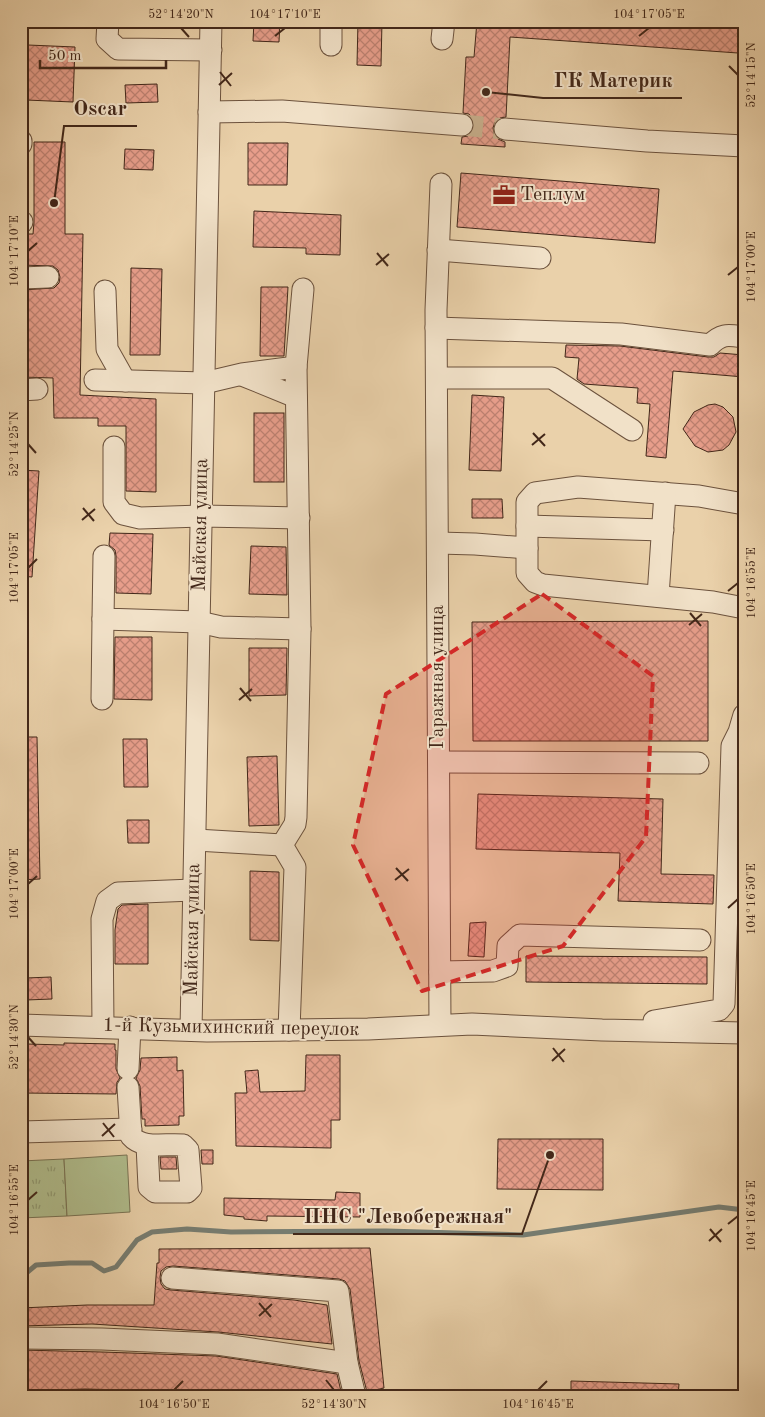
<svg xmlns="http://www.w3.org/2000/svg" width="765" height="1417" font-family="'Old Standard TT',serif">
<defs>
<pattern id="park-tufts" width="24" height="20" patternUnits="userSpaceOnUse" patternTransform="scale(1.25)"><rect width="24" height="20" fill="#b0bd8d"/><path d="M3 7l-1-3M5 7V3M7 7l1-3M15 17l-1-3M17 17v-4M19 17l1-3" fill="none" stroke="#919a72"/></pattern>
<pattern id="building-cross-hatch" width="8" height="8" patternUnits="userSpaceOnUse" patternTransform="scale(1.25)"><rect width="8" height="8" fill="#e79e8b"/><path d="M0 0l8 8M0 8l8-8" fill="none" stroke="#bd8171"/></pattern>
</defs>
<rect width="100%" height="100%" fill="#ead1aa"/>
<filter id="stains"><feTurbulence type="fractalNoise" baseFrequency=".004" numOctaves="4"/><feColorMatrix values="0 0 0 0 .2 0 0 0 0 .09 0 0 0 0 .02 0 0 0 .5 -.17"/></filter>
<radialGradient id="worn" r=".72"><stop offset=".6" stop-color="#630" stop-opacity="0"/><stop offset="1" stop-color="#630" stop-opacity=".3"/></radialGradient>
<polygon fill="url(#park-tufts)" stroke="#797253" points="64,1159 67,1216 21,1218 21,1161"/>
<polygon fill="#b0bd8d" stroke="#797253" points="127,1155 130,1212 67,1216 64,1159"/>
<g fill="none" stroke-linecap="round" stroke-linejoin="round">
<polyline stroke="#767d72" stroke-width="5" points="21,1274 24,1275 36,1265 69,1263 92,1263 104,1271 116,1267 137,1240 152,1232 187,1229 231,1232 386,1231 523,1235 719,1207 744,1210"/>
</g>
<g fill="url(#building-cross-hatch)" stroke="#422719">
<polygon points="254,21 280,21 279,42 253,41"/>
<polygon points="358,21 382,21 381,66 357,65"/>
<polygon points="477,21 740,21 738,53 510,37 506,117 500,118 495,122 493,128 494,134 498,139 505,142 505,147 461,144 462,137 468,136 472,132 474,126 473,119 469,114 463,113 466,57 474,57"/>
<polygon points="28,45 75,47 73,102 26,100"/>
<polygon points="157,84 158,102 126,103 125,85"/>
<polygon points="34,142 65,142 65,234 83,234 80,395 156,399 156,492 126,491 126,426 98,426 98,418 54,418 53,378 21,377 21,290 54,288 59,283 60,277 58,270 53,266 21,265 21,234 33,234 34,222"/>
<polygon points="248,143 288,143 287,185 248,185"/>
<polygon points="125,149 154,150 153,170 124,169"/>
<polygon points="461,173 659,189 655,243 457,227"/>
<polygon points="254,211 341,215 340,255 306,254 306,248 253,247"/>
<polygon points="131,268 162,269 160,355 130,355"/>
<polygon points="261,287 288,287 284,356 260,356"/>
<polygon points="566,345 620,346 708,357 714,357 720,353 744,355 744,377 673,371 666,458 646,456 650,404 637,403 638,388 584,384 577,379 579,358 565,357"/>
<polygon points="472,395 504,397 501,471 469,470"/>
<polygon points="715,404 723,407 733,417 736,432 729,445 723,450 708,452 695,446 683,429 694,412 708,405"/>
<rect x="254" y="413" width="30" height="69"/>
<polygon points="21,470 39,471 32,577 21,576"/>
<polygon points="472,499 502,499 503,518 472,518"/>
<polygon points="110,533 153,534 151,594 116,593 116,556 115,550 109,545"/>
<polygon points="251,546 286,547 287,595 249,594"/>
<polygon points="708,621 708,741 473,741 472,622"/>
<polygon points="115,637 152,637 152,700 114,699"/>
<polygon points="249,648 287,648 286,695 249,696"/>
<polygon points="21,737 37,737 40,879 21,880"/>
<polygon points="123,739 147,739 148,787 124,787"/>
<polygon points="277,756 279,825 249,826 247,757"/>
<polygon points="478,794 663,799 661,874 714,875 713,904 618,901 620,853 476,849"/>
<polygon points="127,820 149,820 149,843 128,843"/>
<polygon points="250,871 279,872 279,941 250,940"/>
<polygon points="148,904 148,964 115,964 115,930 118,909 122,905"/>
<polygon points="486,922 484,957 468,956 470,923"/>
<polygon points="526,956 707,957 707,984 526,982"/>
<polygon points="51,977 52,999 26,1000 26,978"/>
<polygon points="64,1043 115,1044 115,1050 116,1050 116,1069 120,1078 117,1082 116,1094 21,1093 21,1049 27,1050 27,1044 64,1045"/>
<polygon points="306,1055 340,1055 340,1120 331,1120 331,1148 236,1146 235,1093 247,1093 245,1071 258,1070 260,1092 305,1091"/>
<polygon points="177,1057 177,1071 183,1070 184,1116 179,1116 179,1125 145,1126 145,1119 142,1119 140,1086 136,1078 140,1070 141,1058"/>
<polygon points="498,1139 603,1139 603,1190 497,1189"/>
<polygon points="201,1150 213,1150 213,1164 202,1164"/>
<polygon points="160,1157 176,1157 177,1169 161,1169"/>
<polygon points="336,1192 360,1193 360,1217 267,1216 267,1221 244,1219 244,1217 224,1215 224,1198 335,1200"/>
<polygon points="370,1248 384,1388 367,1392 359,1361 350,1289 345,1281 339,1279 173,1266 166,1267 161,1271 160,1277 161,1284 165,1289 171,1290 294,1300 327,1305 332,1344 218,1332 92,1324 21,1326 21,1308 87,1305 154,1305 157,1263 159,1263 159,1249"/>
<polygon points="21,1350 102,1352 216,1356 337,1374 342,1396 229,1396 203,1392 85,1389 21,1391"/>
<polygon points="571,1381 679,1384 678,1396 571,1396"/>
</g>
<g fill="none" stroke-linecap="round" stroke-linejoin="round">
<polyline stroke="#c8af8d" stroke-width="21" stroke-dasharray="21 11" stroke-linecap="butt" points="462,125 505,129"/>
<defs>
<g id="minor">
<polyline points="108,21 107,39 118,49 211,50"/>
<polyline points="331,21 331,45"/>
<polyline points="442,39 444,21"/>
<polyline points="209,112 282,111 462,125"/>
<polyline points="505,129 647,141 744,146"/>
<polyline points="21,141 21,144"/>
<polyline points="21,222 22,222"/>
<polyline points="438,250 540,258"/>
<polyline points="21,278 48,277"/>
<polyline points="105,291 107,349 125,381"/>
<path d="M436,328L621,334L710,345C722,333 728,335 744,337"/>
<polyline points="296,367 303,289"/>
<polyline points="242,375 296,397"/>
<polyline points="437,378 552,378 632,430"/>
<polyline points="95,380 204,383 242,374 296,367 300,629 296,817 295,824 282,845 295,867 289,1030"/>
<polyline points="21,390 37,389"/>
<polyline points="114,447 114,502 123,514 140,518 201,516 299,518"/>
<polyline points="744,504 699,496 578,487 535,493 527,502 527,573 535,582 543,585 713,602 744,608"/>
<polyline points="527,526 663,530"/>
<polyline points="438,543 475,544 527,548"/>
<polyline points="104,556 103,619 199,622 221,627 300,629"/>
<polyline points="658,596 665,493"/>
<polyline points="102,699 103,619"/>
<polyline points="439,762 698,763"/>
<polyline points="196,840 282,845"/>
<polyline points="440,972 493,971 507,966 508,946 520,935 700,940"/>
<polyline points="654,1021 719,1010 724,1004 732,746 739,732 744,715"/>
<polyline points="21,1025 207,1031 368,1029 472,1024 602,1030 744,1033"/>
<polyline points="440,1025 436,310 441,184"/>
<polyline points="103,1026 102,919 107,901 118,893 193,890"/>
<polyline points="191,1030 211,21"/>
<polyline points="128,1069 130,1027"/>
<path d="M128,1087L131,1136C143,1150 166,1143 183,1145L188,1150L191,1188L187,1192H155L149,1187L147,1145"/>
<polyline points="21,1132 131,1129"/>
<polyline points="172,1278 338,1291 347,1363"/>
<polyline points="21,1338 102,1339 217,1344 347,1363 355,1396"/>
</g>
</defs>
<use href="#minor" stroke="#6c523d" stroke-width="23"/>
<use href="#minor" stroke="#f1e1c8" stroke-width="21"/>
</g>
<path fill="#d62828" fill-opacity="0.2" stroke="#d62828" stroke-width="4" stroke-dasharray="10 6" stroke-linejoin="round" d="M542,594L653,676L646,837L563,946L422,991L353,845L386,694Z"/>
<path fill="none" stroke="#422719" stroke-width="2" d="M181,28L189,37M275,36L285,28M639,36L649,28M729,66L738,75M220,72L231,86M219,85L232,73M28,251L37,243M377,253L388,266M376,265L389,254M728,275L738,267M533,433L545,446M28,444L36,453M532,445L545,434M83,508L94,521M82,520L95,509M28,568L37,559M728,591L738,583M690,613L701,626M689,625L702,614M240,688L251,701M239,700L252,689M396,868L408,881M395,880L409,869M28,884L37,876M728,908L738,899M28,1037L36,1046M553,1048L564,1062M552,1061L565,1049M103,1123L114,1137M102,1136L115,1124M28,1200L37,1192M728,1224L738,1216M710,1229L721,1242M709,1241L722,1229M259,1303L271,1317M259,1316L272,1304M326,1380L334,1390M174,1390L183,1381M538,1390L547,1381"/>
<defs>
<symbol id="office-bare" viewBox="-9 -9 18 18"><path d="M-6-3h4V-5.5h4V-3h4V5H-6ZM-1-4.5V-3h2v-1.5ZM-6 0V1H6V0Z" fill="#8f2418" stroke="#f1e1c8" stroke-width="2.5" paint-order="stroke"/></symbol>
</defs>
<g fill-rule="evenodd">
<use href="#office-bare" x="488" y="179" width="32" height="32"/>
</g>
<g text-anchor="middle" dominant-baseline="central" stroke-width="4" stroke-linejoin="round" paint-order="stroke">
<g font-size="20" fill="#422719" stroke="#f1e1c8" text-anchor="start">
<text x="520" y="195">Теплум</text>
</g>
<g font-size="20" fill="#422719" stroke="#f1e1c8">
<text transform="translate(201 525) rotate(-89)">Майская улица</text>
<text transform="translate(438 677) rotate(-90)">Гаражная улица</text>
<text transform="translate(193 930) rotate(-89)">Майская улица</text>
<text transform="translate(231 1028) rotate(1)">1-й Кузьмихинский переулок</text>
</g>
</g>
<path fill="none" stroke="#422719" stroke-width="2" d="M486 92L543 98H682M54 203L64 126H137M550 1155L522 1234H293"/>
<g fill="#422719" stroke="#f1e1c8" stroke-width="2">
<circle cx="486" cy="92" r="5"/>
<circle cx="54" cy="203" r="5"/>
<circle cx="550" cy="1155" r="5"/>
</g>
<g font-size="21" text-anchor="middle" font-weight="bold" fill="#422719" stroke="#f1e1c8" stroke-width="4" stroke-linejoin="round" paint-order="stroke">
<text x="613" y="87">ГК Материк</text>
<text x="100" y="115">Oscar</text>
<text x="408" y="1223">ПНС "Левобережная"</text>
</g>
<rect width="765" height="1417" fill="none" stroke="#ead1aa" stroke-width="55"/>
<path d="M40 60v8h126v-8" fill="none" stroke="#422719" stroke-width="2.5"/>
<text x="48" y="60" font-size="15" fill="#422719" stroke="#f1e1c8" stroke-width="4" paint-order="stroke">50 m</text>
<rect x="28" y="28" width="710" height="1362" fill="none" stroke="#422719" stroke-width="2"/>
<g font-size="12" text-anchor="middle" fill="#422719">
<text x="181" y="18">52°14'20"N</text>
<text x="285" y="18">104°17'10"E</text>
<text x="649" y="18">104°17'05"E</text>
<text transform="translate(751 75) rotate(-90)" y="4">52°14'15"N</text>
<text transform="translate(14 251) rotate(-90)" y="4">104°17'10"E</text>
<text transform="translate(751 267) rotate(-90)" y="4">104°17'00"E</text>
<text transform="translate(14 444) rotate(-90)" y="4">52°14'25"N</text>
<text transform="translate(14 568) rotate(-90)" y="4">104°17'05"E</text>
<text transform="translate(751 583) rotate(-90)" y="4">104°16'55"E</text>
<text transform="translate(14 884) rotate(-90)" y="4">104°17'00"E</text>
<text transform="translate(751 899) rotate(-90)" y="4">104°16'50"E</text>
<text transform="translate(14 1037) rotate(-90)" y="4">52°14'30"N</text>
<text transform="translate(14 1200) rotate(-90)" y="4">104°16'55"E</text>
<text transform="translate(751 1216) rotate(-90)" y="4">104°16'45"E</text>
<text x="174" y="1408">104°16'50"E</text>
<text x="334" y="1408">52°14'30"N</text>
<text x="538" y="1408">104°16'45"E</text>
</g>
<rect width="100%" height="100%" filter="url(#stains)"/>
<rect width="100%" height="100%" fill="url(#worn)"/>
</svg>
